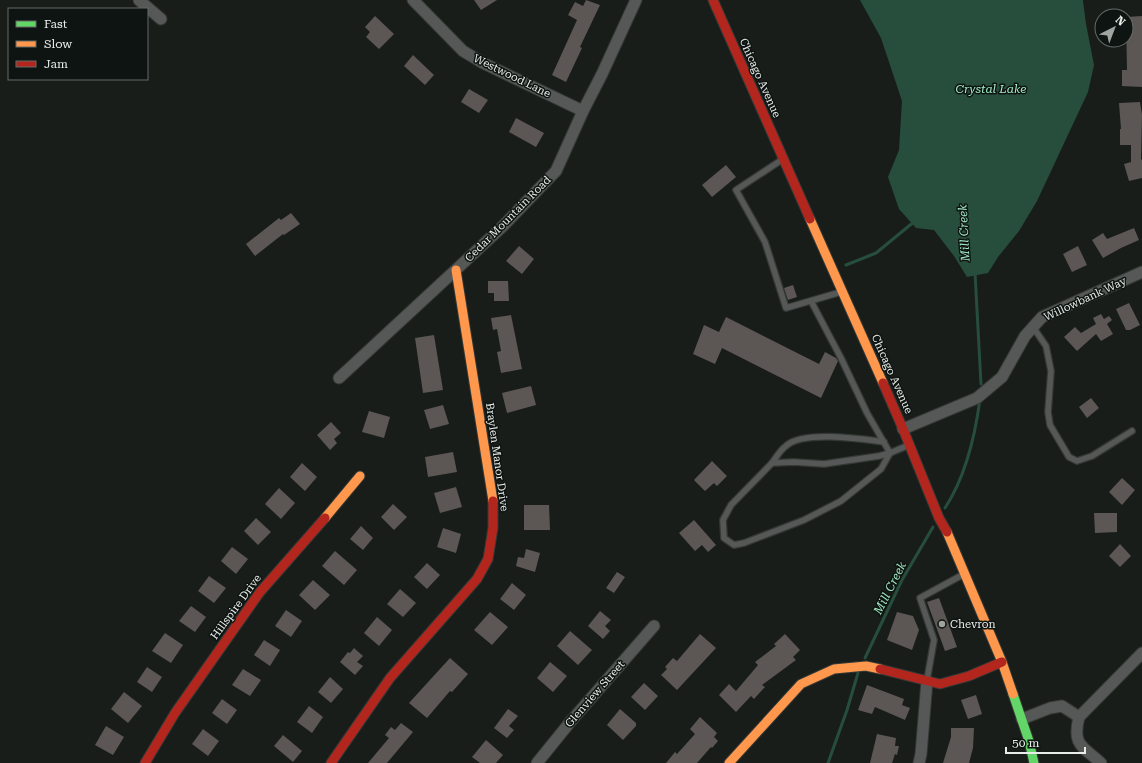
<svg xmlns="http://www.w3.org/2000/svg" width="1142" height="763" font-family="'Roboto Serif',serif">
<rect width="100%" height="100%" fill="#181d1a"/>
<polygon fill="#274e3c" points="860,0 1083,0 1083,1 1086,24 1094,65 1088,92 1037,201 1019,231 998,257 988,273 967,277 954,256 934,230 916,228 899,209 888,177 899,150 902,101 881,38"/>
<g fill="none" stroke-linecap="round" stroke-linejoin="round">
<g stroke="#274e3c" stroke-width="3">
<polyline points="846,265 876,253 915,221"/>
<polyline points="975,273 981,384"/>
<path d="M945,508C966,476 975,437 980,399"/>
<polyline points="865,658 902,580 933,527"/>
<polyline points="828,763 847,710 858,673"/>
</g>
</g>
<g fill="#5c5654">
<polygon points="474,0 497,0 481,10"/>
<polygon points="586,0 600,5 580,47 582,48 566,82 552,75 577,20 568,15 575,2 583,6"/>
<polygon points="375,16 394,34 379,49 366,37 370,32 365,27"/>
<polygon points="1142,16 1142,87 1122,86 1122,70 1127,70 1126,17"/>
<polygon points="413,55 434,75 425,85 404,66"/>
<polygon points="469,89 488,100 479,113 461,102"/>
<polygon points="1140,102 1142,115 1141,160 1142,159 1142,178 1129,181 1124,164 1131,162 1131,145 1120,145 1120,129 1121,129 1119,103"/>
<polygon points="516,118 544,133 536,147 509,132"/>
<polygon points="726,165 736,177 712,197 702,185"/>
<polygon points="291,213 300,224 284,235 283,234 255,256 246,244 279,218 281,220"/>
<polygon points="1134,228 1139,240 1121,248 1103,258 1092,240 1103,233 1107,239"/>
<polygon points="519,246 534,259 522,274 506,261"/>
<polygon points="1078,246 1087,265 1072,272 1063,254"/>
<polygon points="488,281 508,281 509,301 494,301 494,293 488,293"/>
<polygon points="793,285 797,297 788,300 784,288"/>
<polygon points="1129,303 1140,325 1130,330 1126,330 1116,309"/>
<polygon points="1101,314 1104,319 1109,316 1112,320 1107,324 1113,334 1101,341 1096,334 1077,351 1064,337 1075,327 1081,333 1096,324 1093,318"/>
<polygon points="511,315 522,369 501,373 497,352 501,351 497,329 493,330 491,318"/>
<polygon points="726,317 819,364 825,352 836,358 838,361 821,398 722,348 715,364 693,354 704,325 719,332"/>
<polygon points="434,335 443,390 423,393 415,338"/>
<polygon points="531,386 536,405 507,413 502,393"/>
<polygon points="1091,398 1099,408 1087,418 1079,407"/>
<polygon points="443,405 449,424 430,429 424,410"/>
<polygon points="369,411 390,417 384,438 362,432"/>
<polygon points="331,422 341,433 334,439 337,443 330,450 317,435"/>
<polygon points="453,452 457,472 428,477 425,457"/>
<polygon points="712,461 727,476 717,486 714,483 705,491 694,480"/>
<polygon points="302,463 317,477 305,491 290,477"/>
<polygon points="1122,478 1135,490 1122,505 1109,492"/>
<polygon points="456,487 462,507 440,513 434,493"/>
<polygon points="279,488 295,503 281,519 265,504"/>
<polygon points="393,504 407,517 394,530 381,517"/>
<polygon points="524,505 549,505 550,530 524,530"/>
<polygon points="1094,513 1117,513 1117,532 1095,533"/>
<polygon points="256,518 271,532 258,545 244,531"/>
<polygon points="694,520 716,545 708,552 702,545 695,551 679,533"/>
<polygon points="361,526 373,538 363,550 350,539"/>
<polygon points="443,528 461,534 456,553 437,547"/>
<polygon points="1120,544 1131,556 1120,567 1109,556"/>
<polygon points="232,547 248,559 236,574 221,561"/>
<polygon points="526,549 540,553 535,572 516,566 518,557 524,558"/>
<polygon points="335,551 357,570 344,585 322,566"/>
<polygon points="427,563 440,575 427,589 414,577"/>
<polygon points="617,572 625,577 614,593 606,588"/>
<polygon points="209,576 226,588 214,603 198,591"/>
<polygon points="313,580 330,595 315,610 299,595"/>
<polygon points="512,583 526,595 514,610 500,599"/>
<polygon points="400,589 416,603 403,617 387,604"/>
<polygon points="939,598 957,647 945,651 927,602"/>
<polygon points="191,606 206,617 195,632 179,621"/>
<polygon points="286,610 302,621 291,637 275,626"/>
<polygon points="600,611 611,620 605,626 610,631 603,639 588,626"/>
<polygon points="490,612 508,627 492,645 474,630"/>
<polygon points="897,612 913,616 919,630 912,650 887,640"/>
<polygon points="377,617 392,630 379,646 364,633"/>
<polygon points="570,631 592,650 578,665 557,646"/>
<polygon points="165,633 183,645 171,663 152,651"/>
<polygon points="700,634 716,648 677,690 661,675 667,669 665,667 673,658 677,661"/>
<polygon points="785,634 800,650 793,657 796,660 762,685 765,687 754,699 751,696 736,712 719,695 729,684 736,691 758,665 755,662 776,646 774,644"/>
<polygon points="264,640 280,650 270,666 254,655"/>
<polygon points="354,648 363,656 357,662 363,666 355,675 340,662 348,652 350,653"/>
<polygon points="450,658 468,674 452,692 450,691 427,718 409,703"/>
<polygon points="550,662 567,676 553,692 537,678"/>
<polygon points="147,667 162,677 152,692 137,682"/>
<polygon points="243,669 261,680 250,696 232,685"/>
<polygon points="330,677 343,689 331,703 318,692"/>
<polygon points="644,683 658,696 645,710 631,697"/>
<polygon points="867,685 904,699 902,705 910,708 905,720 875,707 872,714 858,710"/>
<polygon points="124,692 142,706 128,723 111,709"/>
<polygon points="976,695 982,714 968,719 961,700"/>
<polygon points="222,699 237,710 227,724 212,713"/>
<polygon points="309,706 323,717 312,733 297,722"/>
<polygon points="508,709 518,716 509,726 514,730 507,738 494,728"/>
<polygon points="620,709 636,723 636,726 623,740 607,725"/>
<polygon points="700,717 717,733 714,737 718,741 712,748 711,747 697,763 666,763 675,752 677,754 695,734 690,729"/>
<polygon points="401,723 413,732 387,763 368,763 389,738 385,735 391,727 395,730"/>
<polygon points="106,726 124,737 113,755 95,745"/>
<polygon points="951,728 974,728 973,748 969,763 943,763 951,737"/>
<polygon points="203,729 219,741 208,756 192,744"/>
<polygon points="877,734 896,738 895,746 899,746 897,755 895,754 892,763 870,763"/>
<polygon points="283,735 302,751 293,762 274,746"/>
<polygon points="486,740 503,755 496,763 480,763 472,757"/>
</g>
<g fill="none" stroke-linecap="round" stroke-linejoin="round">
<defs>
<g id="lane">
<polyline points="783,159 736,190 765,242 786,308 841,292"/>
<polyline points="811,301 841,358 867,413 890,453 909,445"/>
<polyline points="1033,327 1046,346 1051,371 1048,412 1050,425 1069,457 1077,461 1092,456 1132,431"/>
<polygon points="890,453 881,469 841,501 804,520 744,543 734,545 724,538 723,520 731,505 772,463 794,462 824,464 879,456"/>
<path d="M772,463C776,458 780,450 786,446C803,430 862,439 884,442"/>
<polyline points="927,680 934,640 920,598 964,574"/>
</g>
<g id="street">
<polyline points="139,0 161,19"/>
<polyline points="413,0 463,51 483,63 583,111"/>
<polyline points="339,378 502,227 556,171 583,111 602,74 636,0"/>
<polyline points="903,429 977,398 1002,377 1025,336 1042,317 1142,272"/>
<polyline points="1022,719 1050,708 1062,706 1079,717"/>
<polyline points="537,763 571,721 654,626"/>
<polyline points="919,763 921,754 927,681"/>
<path d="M1101,763C1082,746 1072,745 1079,717L1142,653"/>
</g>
<polyline id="fast" points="1013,694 1029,741 1034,763"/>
<g id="slow">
<polyline points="810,219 883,383"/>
<polyline points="456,270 493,501"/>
<polyline points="325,518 360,476"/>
<polyline points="947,532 1002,662 1013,694"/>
<polyline points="729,763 801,684 834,669 866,666 880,669"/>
</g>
<g id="jam">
<polyline points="713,0 810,219"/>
<polyline points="883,383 903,429 939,518 947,532"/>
<polyline points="880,669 940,684 969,676 1002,662"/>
<polyline points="145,763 175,713 260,592 325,518"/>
<polyline points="331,763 390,678 477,579 488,559 493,528 493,501"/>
</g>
</defs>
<use href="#lane" stroke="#353936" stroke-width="8"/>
<use href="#street" stroke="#353936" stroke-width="13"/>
<use href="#fast" stroke="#353936" stroke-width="11"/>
<use href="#slow" stroke="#353936" stroke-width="11"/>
<use href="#jam" stroke="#353936" stroke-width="11"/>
<use href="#lane" stroke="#555856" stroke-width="5.5"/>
<use href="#street" stroke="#555856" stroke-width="11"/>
<use href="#fast" stroke="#63d668" stroke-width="9"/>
<use href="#slow" stroke="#ff974d" stroke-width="9"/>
<use href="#jam" stroke="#b3261e" stroke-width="9"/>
</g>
<circle fill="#9fa4a1" stroke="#0e1411" stroke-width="1.5" cx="942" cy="624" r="4"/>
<g text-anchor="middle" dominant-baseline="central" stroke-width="3" stroke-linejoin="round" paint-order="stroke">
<g font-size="11" fill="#e8edea" stroke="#0e1411">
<text transform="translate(512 76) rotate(26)">Westwood Lane</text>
<text transform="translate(760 78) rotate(66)">Chicago Avenue</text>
<text transform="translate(508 219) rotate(-45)">Cedar Mountain Road</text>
<text transform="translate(1085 299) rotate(-25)">Willowbank Way</text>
<text transform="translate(892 374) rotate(66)">Chicago Avenue</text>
<text transform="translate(497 457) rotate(82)">Braylen Manor Drive</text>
<text transform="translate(236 607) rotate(-54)">Hillspire Drive</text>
<text transform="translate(595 694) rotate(-49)">Glenview Street</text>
</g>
<g font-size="11" fill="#e8edea" stroke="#0e1411" text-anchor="start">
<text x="950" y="624">Chevron</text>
</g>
<g font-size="12" font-style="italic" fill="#a3ebc5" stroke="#0e1411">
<text x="991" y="89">Crystal Lake</text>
<text transform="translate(964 233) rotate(-93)">Mill Creek</text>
<text transform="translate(890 588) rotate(-63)">Mill Creek</text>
</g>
</g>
<rect x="8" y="8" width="140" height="72" fill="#0e1411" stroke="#656b68"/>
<rect x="16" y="21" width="20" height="6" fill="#63d668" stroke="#656b68"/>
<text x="44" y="28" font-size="12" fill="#e8edea">Fast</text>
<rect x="16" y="41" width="20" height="6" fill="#ff974d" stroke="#656b68"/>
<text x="44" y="48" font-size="12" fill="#e8edea">Slow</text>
<rect x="16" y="61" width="20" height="6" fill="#b3261e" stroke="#656b68"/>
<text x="44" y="68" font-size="12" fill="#e8edea">Jam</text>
<g transform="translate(1114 28) rotate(42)"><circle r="19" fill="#0e1411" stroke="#656b68"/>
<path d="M0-3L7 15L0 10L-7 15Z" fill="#9fa4a1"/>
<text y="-6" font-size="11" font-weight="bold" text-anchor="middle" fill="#e8edea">N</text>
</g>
<path d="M1006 747v6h79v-6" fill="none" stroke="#e8edea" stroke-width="2"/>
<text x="1012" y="747" font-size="12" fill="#e8edea" stroke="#0e1411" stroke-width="3" paint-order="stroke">50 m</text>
</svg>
